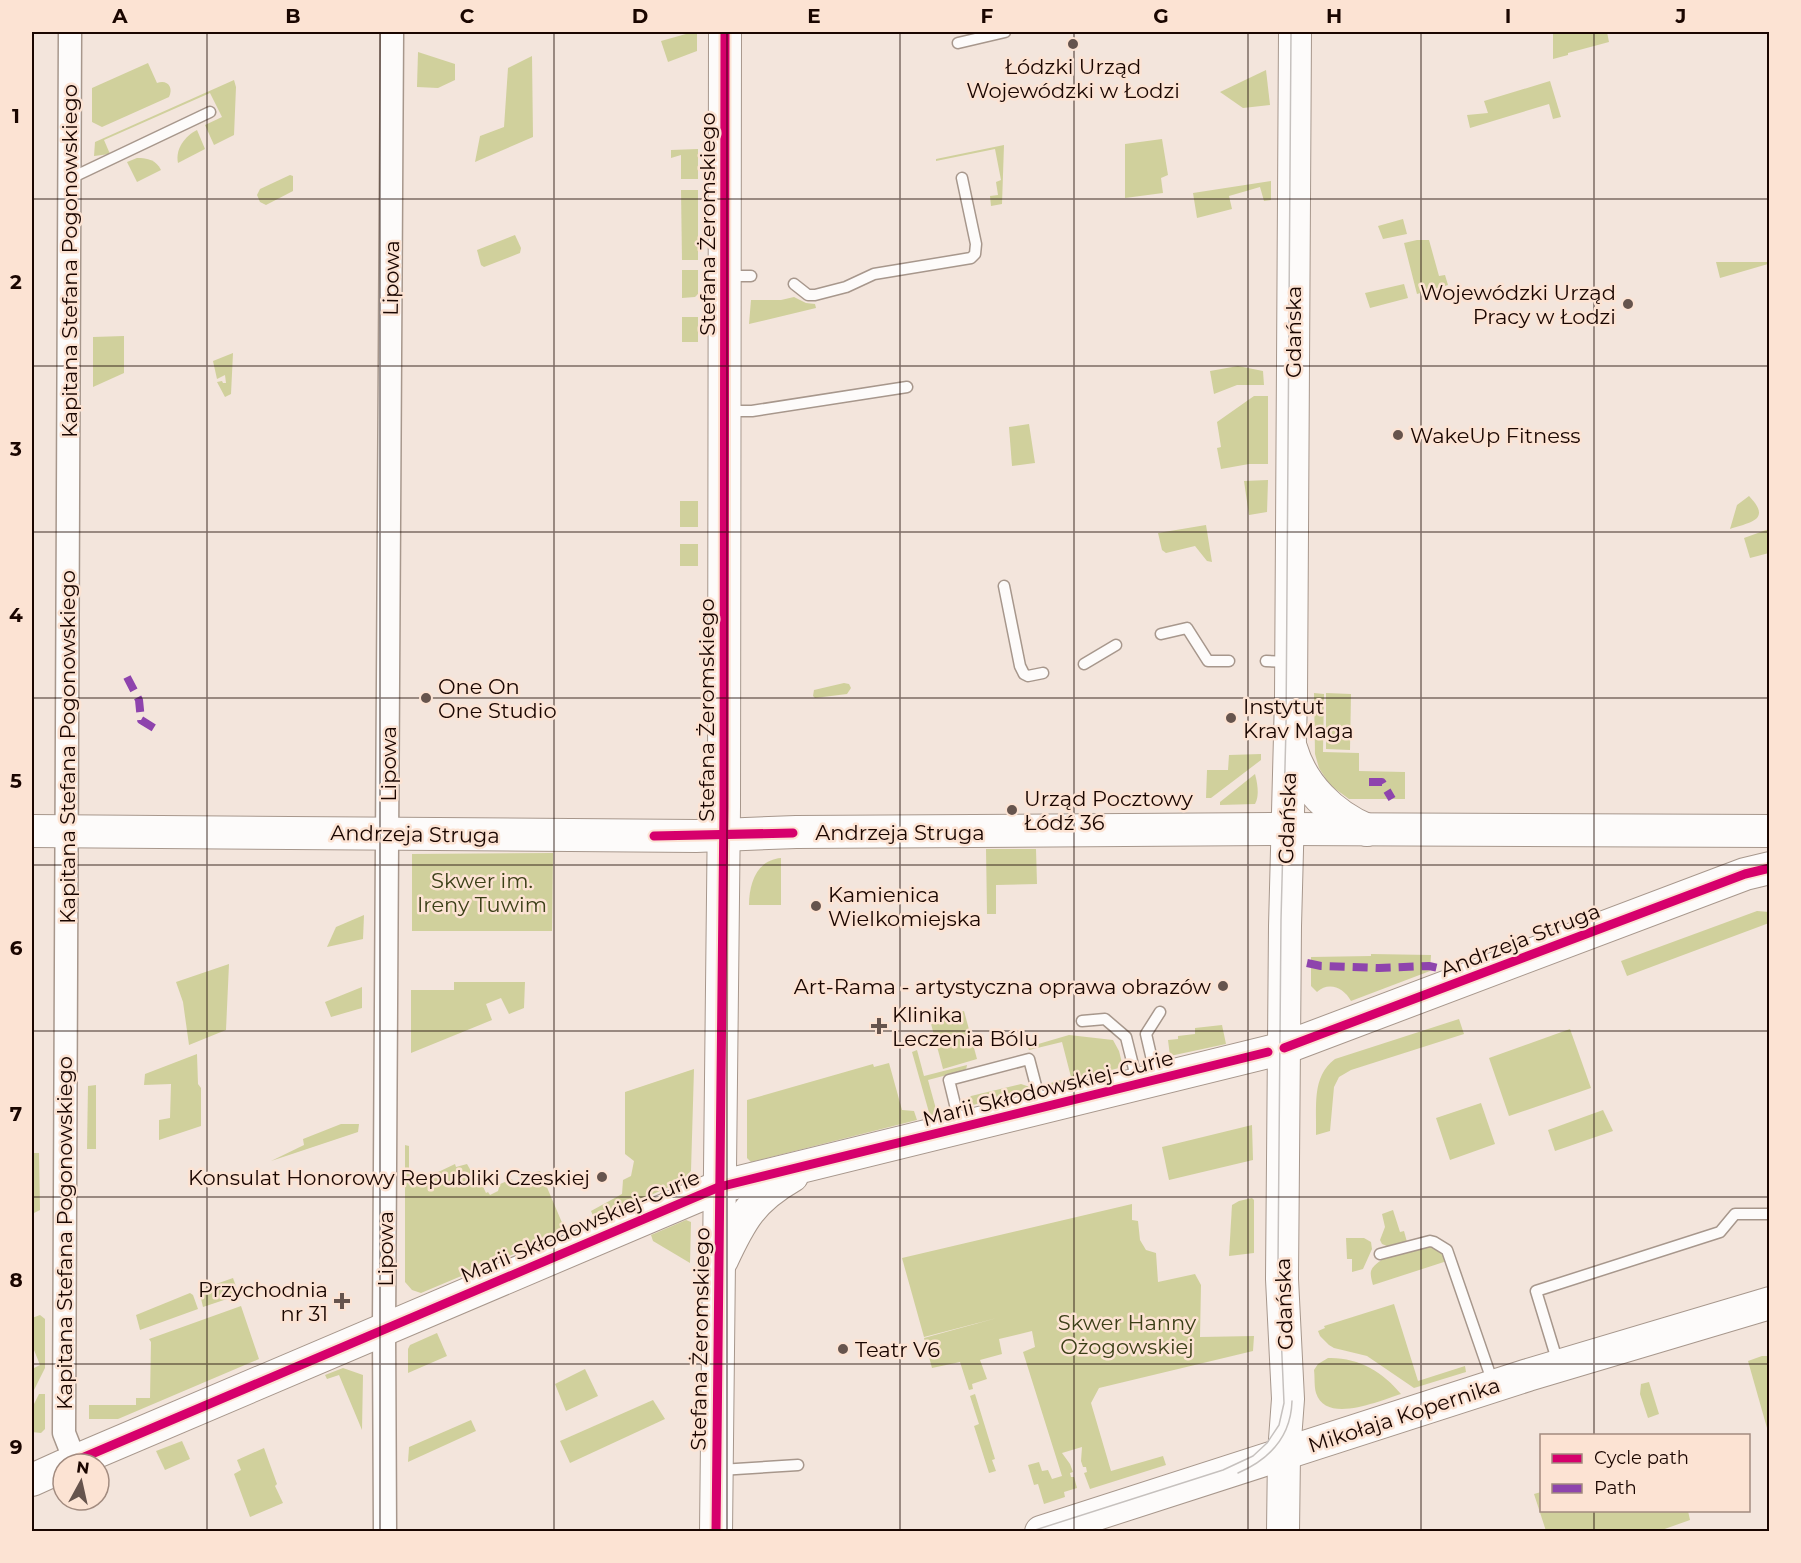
<svg xmlns="http://www.w3.org/2000/svg" width="1801" height="1563" font-family="Montserrat,sans-serif">
<rect width="100%" height="100%" fill="#f3e5dc"/>
<g fill="#d0d09c">
<polygon points="693,32 697,32 697,51 668,62 661,41"/>
<polygon points="1553,32 1607,32 1609,42 1568,53 1568,55 1553,59"/>
<polygon points="418,52 455,64 455,80 438,88 417,87"/>
<polygon points="532,56 533,137 475,162 480,136 504,127 508,68"/>
<path d="M148,63L157,83C167,79 174,87 169,97L102,127L92,122V88Z"/>
<polygon points="1266,70 1270,105 1243,108 1220,92"/>
<polygon points="234,80 236,87 234,135 214,145 205,125 222,117 210,93 104,140 110,154 94,156 95,142"/>
<polygon points="1550,81 1561,117 1553,119 1549,104 1470,128 1467,115 1488,113 1484,101"/>
<path d="M197,130L205,149L178,163C175,149 185,136 197,130Z"/>
<polygon points="1162,139 1168,175 1161,178 1163,193 1125,198 1125,144"/>
<polygon points="1004,145 1002,204 991,206 990,196 998,195 996,182 1001,180 995,149 936,161 936,159"/>
<polygon points="698,149 698,179 681,179 681,155 671,158 671,150"/>
<path d="M137,158C148,158 156,160 161,170L137,182L127,162Z"/>
<polygon points="290,175 293,176 293,191 266,205 260,202 257,195 260,189"/>
<polygon points="1271,181 1271,200 1264,201 1260,187 1229,196 1232,209 1197,218 1193,193"/>
<polygon points="681,190 698,190 698,260 682,260"/>
<polygon points="1403,219 1407,234 1383,239 1378,226"/>
<polygon points="515,235 521,248 520,253 484,267 481,265 477,250"/>
<polygon points="1417,240 1429,240 1439,276 1445,275 1448,285 1417,294 1404,243"/>
<polygon points="1716,262 1768,262 1768,264 1720,278"/>
<polygon points="682,270 698,270 698,294 695,297 682,298"/>
<polygon points="1404,284 1408,298 1370,308 1365,293"/>
<polygon points="794,297 806,303 815,304 816,308 749,324 751,300 781,300"/>
<rect x="682" y="317" width="16" height="25"/>
<polygon points="124,336 124,373 93,387 93,337"/>
<polygon points="233,353 231,394 225,397 217,382 222,381 223,383 226,383 225,375 217,379 213,361"/>
<polygon points="1238,366 1263,371 1264,385 1237,385 1214,394 1210,371"/>
<polygon points="1254,396 1268,396 1268,464 1249,464 1221,469 1217,448 1221,447 1217,422"/>
<polygon points="1029,424 1035,463 1012,466 1009,427"/>
<polygon points="1268,480 1267,512 1249,515 1244,481"/>
<path d="M1749,496C1772,520 1751,522 1730,529L1737,505Z"/>
<rect x="680" y="501" width="18" height="26"/>
<polygon points="1206,525 1212,562 1207,561 1195,546 1166,553 1162,550 1158,533"/>
<polygon points="1769,529 1769,553 1750,558 1744,538"/>
<rect x="680" y="544" width="18" height="22"/>
<polygon points="844,683 849,684 851,688 847,694 815,698 813,696 814,690"/>
<polygon points="1314,693 1324,694 1323,752 1359,753 1359,771 1405,772 1405,799 1349,799 1330,785 1319,768 1315,754"/>
<polygon points="1326,693 1351,694 1350,750 1326,749"/>
<polygon points="1261,754 1261,760 1211,798 1206,798 1207,770 1228,770 1229,755"/>
<path d="M1255,774C1257,782 1260,795 1255,804L1220,805V802Z"/>
<polygon points="986,849 1036,849 1037,884 996,885 996,914 987,914"/>
<polygon points="553,853 552,931 412,931 412,854"/>
<path d="M781,858V905H749C749,883 757,860 781,858Z"/>
<polygon points="1757,911 1769,912 1769,923 1627,976 1621,961"/>
<polygon points="364,915 363,939 327,947 336,927"/>
<path d="M1371,954L1431,955L1430,971L1351,1001C1344,988 1329,981 1317,992L1311,986V957L1371,956Z"/>
<polygon points="229,964 226,1030 189,1045 183,1002 176,982"/>
<polygon points="454,982 525,982 524,1008 509,1014 501,998 486,1004 492,1020 411,1053 411,990 454,990"/>
<polygon points="362,987 362,1008 331,1017 325,1002"/>
<polygon points="964,1011 977,1059 943,1069 930,1020"/>
<path d="M1459,1019L1464,1034L1351,1070L1339,1077L1334,1087L1330,1131L1316,1135C1317,1107 1311,1077 1335,1059Z"/>
<polygon points="1222,1025 1226,1044 1170,1056 1168,1040 1178,1039 1178,1036 1195,1034 1195,1028"/>
<polygon points="1570,1029 1591,1088 1509,1116 1489,1058"/>
<polygon points="1069,1035 1113,1040 1119,1051 1123,1067 1044,1087 1044,1085 1071,1077 1062,1042 1029,1050 1028,1047"/>
<polygon points="917,1050 924,1076 967,1065 966,1070 928,1080 936,1109 944,1110 946,1112 930,1116 912,1052"/>
<polygon points="197,1054 198,1084 201,1088 201,1126 159,1140 159,1120 170,1118 171,1084 144,1085 145,1074"/>
<polygon points="889,1063 902,1110 914,1111 917,1120 751,1162 747,1158 747,1100 873,1064 874,1067"/>
<polygon points="694,1069 691,1171 680,1182 595,1220 591,1211 622,1194 623,1180 631,1176 634,1161 625,1154 625,1092"/>
<polygon points="1021,1084 1030,1087 1032,1090 965,1107 966,1102 971,1096"/>
<polygon points="96,1085 96,1149 87,1149 88,1086"/>
<polygon points="1481,1103 1495,1144 1450,1160 1436,1118"/>
<polygon points="1603,1110 1613,1131 1555,1151 1548,1130"/>
<polygon points="341,1124 359,1124 358,1132 271,1161 304,1145 303,1139"/>
<polygon points="1252,1125 1253,1160 1169,1180 1162,1147"/>
<polygon points="405,1145 409,1146 409,1171 412,1178 408,1180 411,1185 455,1164 456,1167 467,1164 471,1171 475,1169 486,1193 488,1192 490,1195 498,1191 500,1184 512,1179 515,1185 522,1181 520,1176 540,1171 566,1232 421,1293 412,1290 405,1282"/>
<polygon points="32,1153 39,1153 40,1210 32,1214"/>
<polygon points="1252,1198 1254,1200 1254,1253 1229,1256 1232,1205 1239,1201"/>
<polygon points="1132,1204 1132,1220 1138,1221 1140,1240 1146,1250 1156,1253 1158,1282 1195,1274 1201,1285 1200,1337 1254,1336 1253,1351 1099,1388 1091,1403 1111,1471 1163,1456 1166,1465 1090,1489 1084,1473 1087,1472 1086,1467 1083,1467 1081,1461 1082,1447 1062,1453 1070,1464 1073,1472 1070,1473 1071,1477 1074,1477 1077,1488 1064,1492 1065,1497 1044,1504 1038,1484 1034,1485 1028,1465 1039,1462 1042,1471 1048,1470 1052,1479 1062,1476 1023,1352 1035,1347 1032,1331 999,1339 1002,1354 980,1360 987,1379 972,1384 973,1389 969,1390 960,1362 932,1368 924,1338 997,1318 924,1337 902,1258"/>
<polygon points="1393,1210 1400,1232 1404,1231 1407,1242 1389,1247 1382,1244 1380,1240 1385,1227 1382,1214"/>
<polygon points="686,1220 691,1222 690,1263 653,1241 651,1235"/>
<polygon points="1346,1238 1364,1238 1371,1242 1372,1249 1363,1269 1352,1272 1352,1259 1347,1259"/>
<path d="M1431,1244L1443,1252L1447,1261L1373,1285C1372,1281 1370,1275 1371,1271C1377,1255 1416,1248 1431,1244Z"/>
<polygon points="233,1278 239,1295 203,1307 199,1290"/>
<polygon points="190,1293 193,1295 198,1309 140,1330 136,1315"/>
<polygon points="1394,1304 1418,1381 1465,1366 1466,1372 1414,1388 1367,1356 1334,1348 1329,1345 1320,1336 1318,1331 1325,1328 1324,1326"/>
<polygon points="241,1306 259,1359 118,1419 89,1419 89,1405 136,1405 136,1398 150,1398 151,1342 149,1339"/>
<polygon points="40,1315 45,1319 45,1368 32,1394 32,1369 40,1365 32,1345 32,1330 33,1329 32,1318"/>
<polygon points="437,1333 447,1356 408,1373 408,1349 410,1345"/>
<polygon points="1762,1356 1769,1356 1769,1435 1748,1361"/>
<path d="M1328,1358C1358,1357 1383,1372 1401,1394C1381,1400 1326,1425 1316,1393C1314,1386 1315,1378 1314,1370L1318,1364Z"/>
<polygon points="343,1368 363,1375 362,1430 339,1375 327,1379 325,1375"/>
<polygon points="585,1369 598,1396 566,1411 555,1384"/>
<polygon points="1649,1382 1659,1414 1648,1418 1640,1394 1641,1384"/>
<polygon points="39,1394 45,1394 45,1429 41,1433 32,1432 32,1408"/>
<polygon points="975,1394 995,1459 992,1460 996,1471 989,1473 974,1426 979,1424 970,1396"/>
<polygon points="653,1400 665,1419 570,1463 560,1441"/>
<polygon points="471,1420 476,1431 408,1462 409,1447"/>
<polygon points="182,1441 190,1459 165,1470 156,1451"/>
<polygon points="264,1448 277,1484 275,1486 283,1503 250,1517 234,1474 241,1470 237,1460"/>
<polygon points="1541,1492 1542,1510 1688,1511 1690,1520 1659,1531 1546,1531 1534,1494"/>
</g>
<g fill="none" stroke-linecap="round" stroke-linejoin="round">
<defs>
<g id="lane">
<polyline points="958,43 1005,32"/>
<polyline points="69,179 210,112"/>
<polyline points="728,276 751,276"/>
<polyline points="794,284 808,295 815,295 846,287 874,274 971,258 975,254 976,244 962,178"/>
<polyline points="726,411 752,411 907,387"/>
<polyline points="1004,586 1020,666 1024,674 1028,676 1043,673"/>
<polyline points="1161,634 1187,628 1208,661 1229,661"/>
<polyline points="1266,661 1290,662"/>
<polyline points="1084,664 1116,645"/>
<polyline points="1082,1021 1105,1019 1126,1037 1137,1081"/>
<polyline points="1156,1077 1146,1034 1160,1012"/>
<polyline points="960,1125 949,1080 1029,1059 1041,1105"/>
<polyline points="1380,1254 1430,1241 1434,1242 1447,1250 1493,1383"/>
<polyline points="1558,1363 1536,1291 1720,1232 1735,1214 1770,1214"/>
<polyline points="720,1470 798,1465"/>
</g>
<g id="street">
<polyline points="70,32 64,1433 75,1461"/>
<polyline points="385,1532 384,1329 392,32"/>
</g>
<g id="secondary">
<path d="M1291,748C1302,786 1332,815 1367,830"/>
<polyline points="32,831 696,836 796,832 1287,829 1770,831"/>
<path d="M722,1260C741,1219 752,1199 792,1176"/>
<polyline points="68,1464 719,1187 1284,1048 1745,874 1770,868"/>
<polyline points="32,1480 63,1466"/>
<polyline points="716,1532 724,807 725,32"/>
<polyline points="1041,1532 1528,1375 1770,1303"/>
<polyline points="1283,1532 1284,1453 1288,1399 1282,1279 1285,926 1291,698 1295,32"/>
</g>
</defs>
<use href="#lane" stroke="#a7978c" stroke-width="13"/>
<use href="#street" stroke="#a7978c" stroke-width="25"/>
<use href="#secondary" stroke="#a7978c" stroke-width="34"/>
<use href="#lane" stroke="#fdfbfa" stroke-width="10"/>
<use href="#street" stroke="#fdfbfa" stroke-width="22"/>
<use href="#secondary" stroke="#fdfbfa" stroke-width="32"/>
<g stroke="#c6c1be" stroke-width="1.5">
<path d="M1238,1473C1270,1459 1291,1437 1292,1401"/>
<polyline points="1029,1532 1223,1470 1253,1456 1267,1443 1279,1425 1284,1403 1278,1264 1281,920 1286,728 1291,32"/>
</g>
<g stroke="#8e44ad" stroke-width="8" stroke-dasharray="15 8" stroke-linecap="butt">
<polyline points="127,677 139,700 141,720 154,728"/>
<polyline points="1369,782 1382,782 1392,799"/>
<polyline points="1307,963 1321,966 1379,968 1429,966 1442,969"/>
</g>
<defs>
<g id="cycleway">
<polyline points="654,836 793,833"/>
<polyline points="1284,1048 1745,874 1770,868"/>
<polyline points="68,1464 719,1187 1268,1052"/>
<polyline points="716,1532 724,807 725,32"/>
</g>
</defs>
<use href="#cycleway" stroke="#fce3d3" stroke-width="13"/>
<use href="#cycleway" stroke="#d6006c" stroke-width="9"/>
</g>
<path fill="none" stroke="#1a0600" stroke-width="1.5" stroke-opacity="0.55" d="M207,32V1532M380,32V1532M554,32V1532M727,32V1532M900,32V1532M1074,32V1532M1248,32V1532M1421,32V1532M1594,32V1436M32,199H1770M32,366H1770M32,532H1770M32,698H1770M32,865H1770M32,1031H1770M32,1197H1770M32,1364H1770M1594,1510V1532"/>
<g fill="#66544d" stroke="#fce3d3" stroke-width="2">
<circle cx="1073" cy="44" r="6"/>
<circle cx="1628" cy="304" r="6"/>
<circle cx="1398" cy="435" r="6"/>
<circle cx="426" cy="698" r="6"/>
<circle cx="1231" cy="718" r="6"/>
<circle cx="1012" cy="810" r="6"/>
<circle cx="816" cy="906" r="6"/>
<circle cx="1223" cy="986" r="6"/>
<path d="M876 1017h6v6h6v6h-6v6h-6v-6h-6v-6h6z"/>
<circle cx="602" cy="1177" r="6"/>
<path d="M339 1292h6v6h6v6h-6v6h-6v-6h-6v-6h6z"/>
<circle cx="843" cy="1349" r="6"/>
</g>
<g text-anchor="middle" dominant-baseline="central" stroke-width="5" stroke-linejoin="round" paint-order="stroke">
<g font-size="21" fill="#1a0600" stroke="#fce3d3" text-anchor="start">
<text x="1073" y="66" text-anchor="middle">Łódzki Urząd<tspan x="1073" dy="24">Wojewódzki w Łodzi</tspan></text>
<text x="1616" y="292" text-anchor="end">Wojewódzki Urząd<tspan x="1616" dy="24">Pracy w Łodzi</tspan></text>
<text x="1410" y="435">WakeUp Fitness</text>
<text x="438" y="686">One On<tspan x="438" dy="24">One Studio</tspan></text>
<text x="1243" y="706">Instytut<tspan x="1243" dy="24">Krav Maga</tspan></text>
<text x="1024" y="798">Urząd Pocztowy<tspan x="1024" dy="24">Łódź 36</tspan></text>
<text x="828" y="894">Kamienica<tspan x="828" dy="24">Wielkomiejska</tspan></text>
<text x="1211" y="986" text-anchor="end">Art-Rama - artystyczna oprawa obrazów</text>
<text x="892" y="1014">Klinika<tspan x="892" dy="24">Leczenia Bólu</tspan></text>
<text x="590" y="1177" text-anchor="end">Konsulat Honorowy Republiki Czeskiej</text>
<text x="328" y="1289" text-anchor="end">Przychodnia<tspan x="328" dy="24">nr 31</tspan></text>
<text x="855" y="1349">Teatr V6</text>
</g>
<g font-size="21" fill="#1a0600" stroke="#fce3d3">
<text transform="translate(707 224) rotate(-90)">Stefana Żeromskiego</text>
<text transform="translate(69 261) rotate(-90)">Kapitana Stefana Pogonowskiego</text>
<text transform="translate(391 278) rotate(-89)">Lipowa</text>
<text transform="translate(1293 332) rotate(-90)">Gdańska</text>
<text transform="translate(706 710) rotate(-90)">Stefana Żeromskiego</text>
<text transform="translate(67 747) rotate(-90)">Kapitana Stefana Pogonowskiego</text>
<text transform="translate(388 764) rotate(-90)">Lipowa</text>
<text transform="translate(1287 818) rotate(-88)">Gdańska</text>
<text x="900" y="832">Andrzeja Struga</text>
<text transform="translate(415 834) rotate(1)">Andrzeja Struga</text>
<text transform="translate(1520 940) rotate(-21)">Andrzeja Struga</text>
<text transform="translate(1048 1088) rotate(-14)">Marii Skłodowskiej-Curie</text>
<text transform="translate(580 1226) rotate(-23)">Marii Skłodowskiej-Curie</text>
<text transform="translate(64 1233) rotate(-90)">Kapitana Stefana Pogonowskiego</text>
<text transform="translate(385 1249) rotate(-90)">Lipowa</text>
<text transform="translate(1284 1304) rotate(-92)">Gdańska</text>
<text transform="translate(700 1339) rotate(-89)">Stefana Żeromskiego</text>
<text transform="translate(1404 1415) rotate(-18)">Mikołaja Kopernika</text>
</g>
<g font-size="21" fill="#3b3f17" stroke="#fce3d3">
<text x="482" y="880">Skwer im.<tspan x="482" dy="24">Ireny Tuwim</tspan></text>
<text x="1127" y="1322">Skwer Hanny<tspan x="1127" dy="24">Ożogowskiej</tspan></text>
</g>
</g>
<rect width="1801" height="1563" fill="none" stroke="#fce3d3" stroke-width="66"/>
<rect x="1540" y="1434" width="210" height="78" fill="#fce3d3" stroke="#a28b7f" stroke-width="1.5"/>
<rect x="1552" y="1454" width="30" height="9" fill="#d6006c" stroke="#a28b7f" stroke-width="1.5"/>
<text x="1594" y="1464" font-size="18" fill="#1a0600">Cycle path</text>
<rect x="1552" y="1484" width="30" height="9" fill="#8e44ad" stroke="#a28b7f" stroke-width="1.5"/>
<text x="1594" y="1494" font-size="18" fill="#1a0600">Path</text>
<g transform="translate(81 1482) rotate(8)"><circle r="28" fill="#fce3d3" stroke="#a28b7f" stroke-width="1.5"/>
<path d="M0-4.5L10 22L0 15L-10 22Z" fill="#66544d"/>
<text y="-9" font-size="16" font-weight="bold" text-anchor="middle" fill="#1a0600">N</text>
</g>
<rect x="33" y="33" width="1735" height="1497" fill="none" stroke="#1a0600" stroke-width="2"/>
<g font-size="20" text-anchor="middle" font-weight="bold" fill="#1a0600">
<text x="120" y="23">A</text>
<text x="293" y="23">B</text>
<text x="467" y="23">C</text>
<text x="640" y="23">D</text>
<text x="814" y="23">E</text>
<text x="987" y="23">F</text>
<text x="1161" y="23">G</text>
<text x="1334" y="23">H</text>
<text x="1508" y="23">I</text>
<text x="1681" y="23">J</text>
<text x="16" y="123">1</text>
<text x="16" y="289">2</text>
<text x="16" y="456">3</text>
<text x="16" y="622">4</text>
<text x="16" y="788">5</text>
<text x="16" y="955">6</text>
<text x="16" y="1121">7</text>
<text x="16" y="1287">8</text>
<text x="16" y="1454">9</text>
</g>
</svg>
